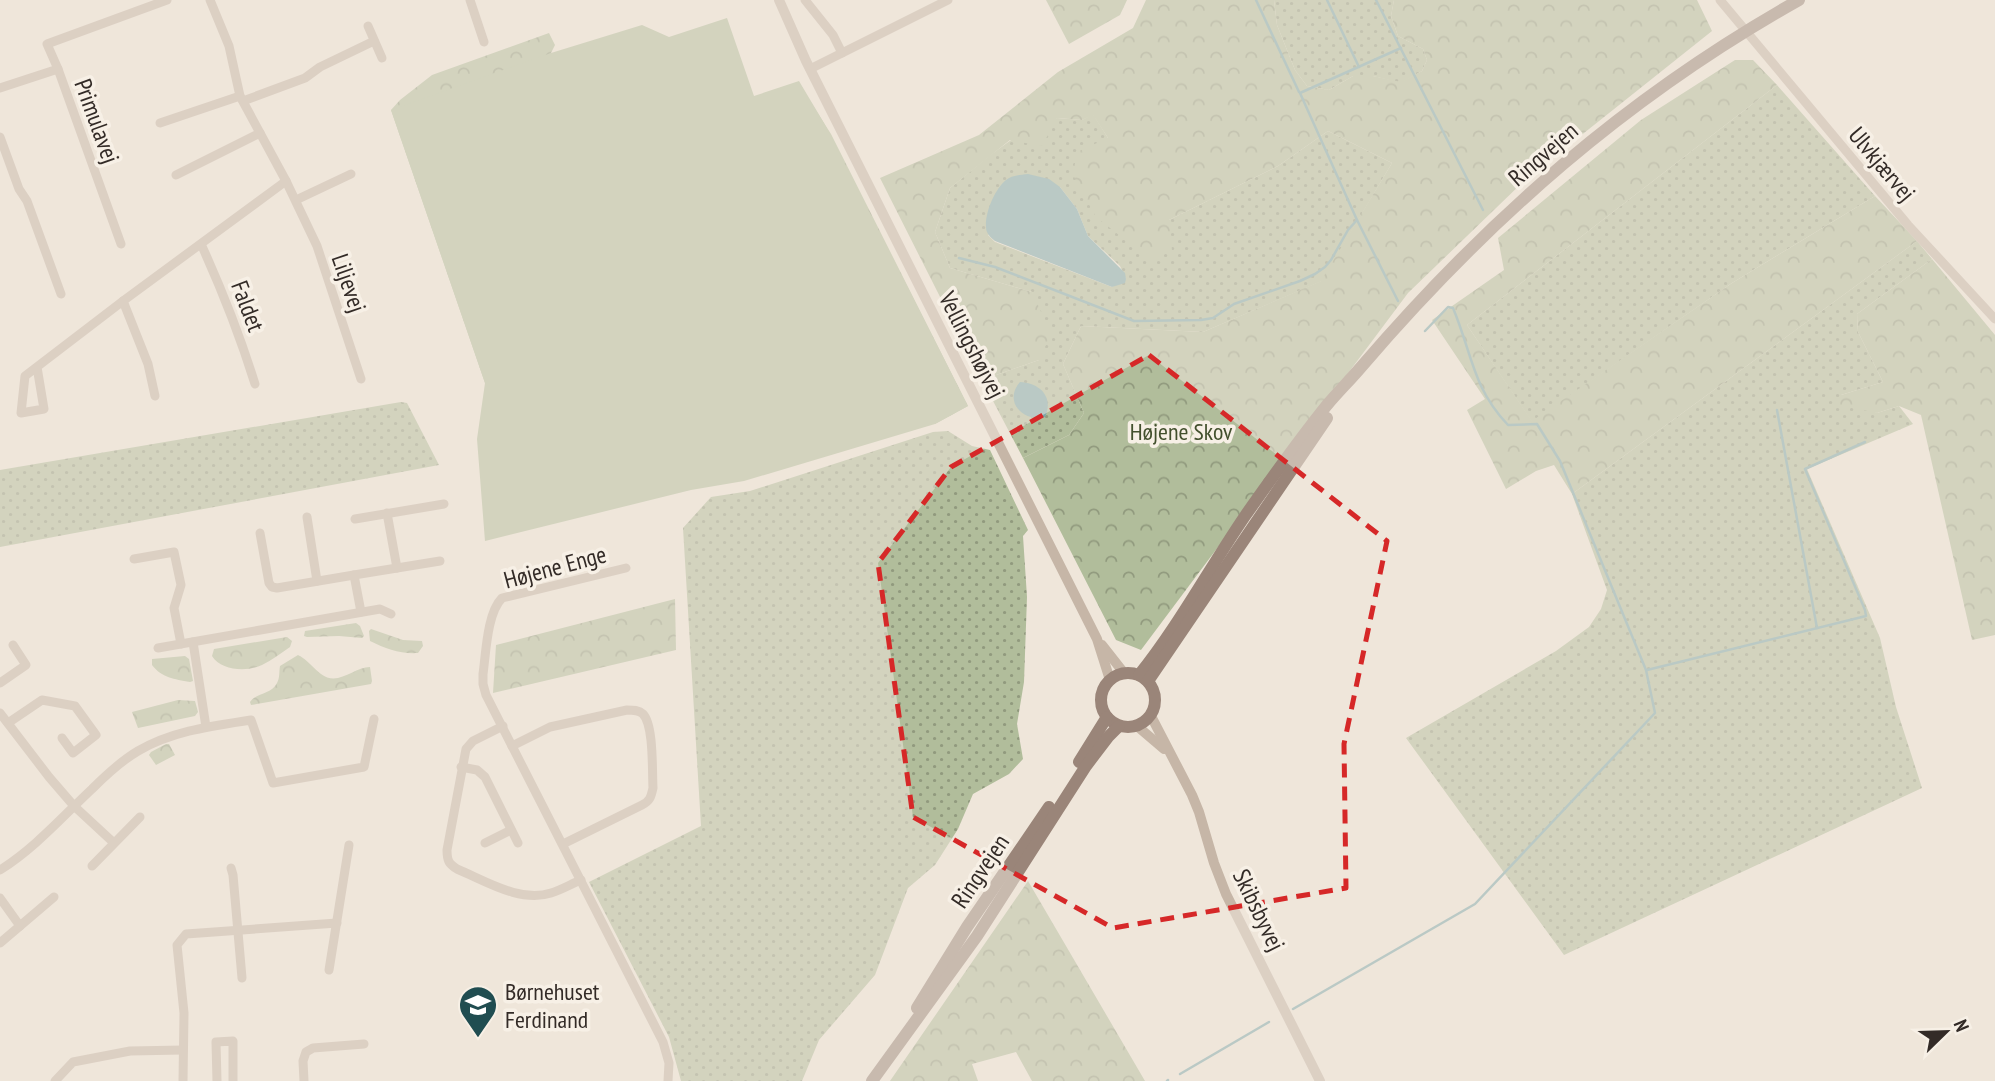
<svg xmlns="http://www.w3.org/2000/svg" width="1995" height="1081" font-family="'PT Sans Narrow',sans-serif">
<defs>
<pattern id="grass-dots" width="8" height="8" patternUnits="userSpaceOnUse" patternTransform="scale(1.75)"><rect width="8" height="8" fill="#b1bd9b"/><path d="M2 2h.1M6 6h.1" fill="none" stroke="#919a7e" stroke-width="1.8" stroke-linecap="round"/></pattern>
<pattern id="forest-crowns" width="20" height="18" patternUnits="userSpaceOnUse" patternTransform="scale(1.75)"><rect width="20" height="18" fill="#b1bd9b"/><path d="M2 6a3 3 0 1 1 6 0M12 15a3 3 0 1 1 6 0" fill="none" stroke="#919a7e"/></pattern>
</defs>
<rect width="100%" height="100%" fill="#efe6da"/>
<g fill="url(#grass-dots)" fill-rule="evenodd">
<polygon points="1274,0 1394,0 1391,16 1398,36 1423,49 1427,60 1422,71 1401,83 1373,76 1353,76 1329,90 1307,86 1295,70 1277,25"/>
<polygon points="1777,85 1875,196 1732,283 1532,422 1467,325"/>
<path d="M1093,114L1108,138L1169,220L1278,166L1328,131L1392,163L1322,281L1203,332L1081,326L1063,364L1084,413L1069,435L1023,458L982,380L1039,360L1032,292L950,268L935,232L950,188L989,156L1011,140L1057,118L1082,120ZM1060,187L1077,209L1088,236L1120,266L1126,279L1112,287L995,242L988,235Z"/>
<polygon points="1917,241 1932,259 1857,314 1858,332 1883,382 1841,395 1877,413 1899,406 1913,424 1807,469 1880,638 1896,707 1922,788 1564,955 1406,738 1556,651 1589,627 1601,609 1607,590 1572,494"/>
<polygon points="401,402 407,403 439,465 0,547 0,470"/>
<polygon points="948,431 972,446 990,450 1028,530 1023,536 1027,597 1024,682 1017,724 1023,759 1009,774 973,794 958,829 935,865 908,888 875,975 819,1040 802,1081 681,1081 669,1037 589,882 701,826 683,528 711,497 750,491 933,432"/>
</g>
<g fill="url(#forest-crowns)">
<polygon points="1046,0 1127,0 1120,15 1069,44"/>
<polygon points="1146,0 1274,0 1277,25 1295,70 1307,86 1329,90 1353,76 1373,76 1401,82 1422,71 1427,60 1423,49 1398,36 1391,16 1394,0 1697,0 1712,31 1525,180 1408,293 1141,650 1116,640 1023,458 1069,435 1084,413 1063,364 1081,326 1203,332 1321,281 1392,163 1328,131 1278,166 1169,220 1172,251 1151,260 1096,217 1073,175 1077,152 1108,138 1093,115 1082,120 1057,118 1042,146 1010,140 950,188 935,232 950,268 1032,292 1051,334 1039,360 982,380 880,178 979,135 1058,72 1133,28"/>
<polygon points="549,33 555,45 551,53 494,367 801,87 831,134 968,406 935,424 485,383 391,110 400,100 432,75"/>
<polygon points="1735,60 1753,60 1777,85 1467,325 1532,421 1732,283 1875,196 1917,241 1572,494 1554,465 1536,471 1506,489 1467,410 1485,399 1432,320 1504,270 1498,238 1641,120"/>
<polygon points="1932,259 1995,335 1995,635 1972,640 1921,415 1899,406 1877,413 1839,405 1836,400 1841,395 1883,382 1858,332 1857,314"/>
<polygon points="675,599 676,650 493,693 496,645"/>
<polygon points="356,623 360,626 364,636 362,638 339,636 307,637 304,636 305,631"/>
<path d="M371,629L403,640L422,641L423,646L418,653C400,654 386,649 370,641L369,631Z"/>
<path d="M287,637L292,641L290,647C281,653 272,660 262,665C248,672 221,671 212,656L214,649Z"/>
<path d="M298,655C308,660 313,668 321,674C338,687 354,667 370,667L372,681L371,684L251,705L250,702C256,693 272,694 277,683C280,678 279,671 280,666Z"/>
<path d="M185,656L189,659L193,681L190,682C174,679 162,678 152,665V659Z"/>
<polygon points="178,700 195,701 198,712 195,716 138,728 132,712"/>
<polygon points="166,744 169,744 175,755 156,765 149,755 151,752"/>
<polygon points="1028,881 1145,1081 1032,1081 1016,1052 972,1064 978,1081 890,1081"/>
</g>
<polygon fill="#b1bd9b" points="727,18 754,96 799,81 824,123 968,406 935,424 744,481 691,490 485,541 477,439 485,383 391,110 551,53 642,25 669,37"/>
<g fill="#7ba7aa">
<path d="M1028,174L1049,179L1060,187L1077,209L1088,236L1125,273L1126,279L1125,283L1112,287L995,241C990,237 986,233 986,227C985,212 995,189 1006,180C1012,175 1021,175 1028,174Z"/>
<path d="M1020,382C1040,383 1054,397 1045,417C1023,423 1003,401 1020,382Z"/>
</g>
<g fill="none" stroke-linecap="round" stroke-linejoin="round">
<g stroke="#7ba7aa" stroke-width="2.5">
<polyline points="1256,0 1299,92"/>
<polyline points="1327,0 1359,67"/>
<polyline points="1376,0 1483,210"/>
<polyline points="959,258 995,267 1134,321 1201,320 1213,318 1234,304 1300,281 1315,274 1325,267 1331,260 1348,230 1357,220"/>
<polyline points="1398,301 1357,220 1300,93 1401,48"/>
<polyline points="1777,410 1817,628"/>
<polyline points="1647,670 1866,616 1865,610 1805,469 1865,442"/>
<path d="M1293,1009L1475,904L1655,713L1646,670L1560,461L1537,424L1508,425C1472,387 1472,353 1453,308L1448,307L1425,331"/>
<polyline points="1180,1074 1269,1022"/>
<polyline points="1167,1081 1168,1080"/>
</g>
<g stroke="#c6b6a7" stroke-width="9">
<polyline points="210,0 229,46 240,96 286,181 317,246 361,379"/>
<polyline points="470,0 484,42"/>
<polyline points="805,0 833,35 842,53"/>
<polyline points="1720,0 1908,225 1995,319"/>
<polyline points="368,26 382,58"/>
<polyline points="58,69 47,44 167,0"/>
<polyline points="810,69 948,0"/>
<polyline points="0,88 58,69 121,244"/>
<polyline points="243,101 305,78 320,67 374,41"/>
<polyline points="160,123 240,96"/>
<polyline points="0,137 19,189 27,201 61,294"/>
<polyline points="176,175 260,133"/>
<polyline points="296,200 351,174"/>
<path d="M201,244C222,290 240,336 255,384"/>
<polyline points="123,301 148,364 155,396"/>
<polyline points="37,367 44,409 21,413 25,376 123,301 286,181"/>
<polyline points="387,513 397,568"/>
<polyline points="307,517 317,581"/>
<polyline points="355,519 444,504"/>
<polyline points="260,533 269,583 272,587 277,588 354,575 361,612"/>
<polyline points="134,559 174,552 181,585 174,608 181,644"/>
<path d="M626,568L502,598C487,613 486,653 483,674V684L486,695L663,1042L669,1063L668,1081"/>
<polyline points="354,575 440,561"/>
<polyline points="193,642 206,727"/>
<polyline points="158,648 380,609 391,614"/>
<polyline points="0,683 26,665 13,645"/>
<polyline points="0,713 49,777 74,806 114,843"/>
<polyline points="8,723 42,700 75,706 96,735 73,753 62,738"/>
<path d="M503,726L473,741L466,749L447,850C447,861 449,864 457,869C486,881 520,903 551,893C561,890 571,884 581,880"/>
<path d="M512,746L550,727L627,710C633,710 639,710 643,714C654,725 652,772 653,788C651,797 650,801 642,805L563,844"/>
<polyline points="461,767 477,770 485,777 518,843"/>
<polyline points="485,843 511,830"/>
<polyline points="92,866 140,817"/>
<polyline points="231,868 233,875 242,978"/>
<path d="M0,870C35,848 62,817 92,789C106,775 121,761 138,751C172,731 212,726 251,720L273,783L364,767L374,719"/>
<polyline points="0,898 20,926"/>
<polyline points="0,943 54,897"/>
<polyline points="329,970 349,845"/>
<polyline points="55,1081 73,1062 130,1051 183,1050"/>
<polyline points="183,1081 184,1013 177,945 186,934 337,923"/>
<polyline points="217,1081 216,1042 233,1041 233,1081"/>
<polyline points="304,1081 303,1061 306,1052 313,1048 364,1044"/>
</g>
<g stroke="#c6b6a7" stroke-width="10">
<polyline points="779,0 806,61 1097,639 1110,680"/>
<polyline points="1102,645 1124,673"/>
<polyline points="1151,716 1192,795 1199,812 1214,863 1226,894 1320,1081"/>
<polyline points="1137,726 1164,749"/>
</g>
<g stroke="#9a8579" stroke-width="12">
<circle cx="1128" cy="700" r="27"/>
<path d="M1139,675C1179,625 1209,569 1245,516C1271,479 1298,441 1327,405C1338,392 1351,379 1362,366C1489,218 1628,96 1799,0"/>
<polyline points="1148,681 1327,418"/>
<polyline points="1079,762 1107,717"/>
<polyline points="917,1008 967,927 1049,807"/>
<polyline points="872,1081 977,936 1086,766 1108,737 1119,726"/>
</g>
</g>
<path d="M0 0H1995V1081H0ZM1149,355L1387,541L1344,744L1346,888L1113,928L913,817L878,563L951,467Z" fill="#efe6da" fill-opacity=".55" fill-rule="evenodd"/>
<path fill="none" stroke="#d62828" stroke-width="5" stroke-dasharray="14 9" stroke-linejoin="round" d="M1149,355L1387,541L1344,744L1346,888L1113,928L913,817L878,563L951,467Z"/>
<defs>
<symbol id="school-pin" viewBox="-11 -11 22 30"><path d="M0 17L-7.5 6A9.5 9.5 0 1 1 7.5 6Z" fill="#204d51" stroke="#f7f0e6"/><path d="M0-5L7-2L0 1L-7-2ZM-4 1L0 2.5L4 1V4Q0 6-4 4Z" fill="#fff"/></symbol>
</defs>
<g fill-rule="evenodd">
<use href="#school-pin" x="456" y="983" width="44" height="60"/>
</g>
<g text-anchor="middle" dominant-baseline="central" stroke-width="7" stroke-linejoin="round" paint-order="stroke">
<g font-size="24" fill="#332b27" stroke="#f7f0e6">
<text transform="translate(97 121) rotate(70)">Primulavej</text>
<text transform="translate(1543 154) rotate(-41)">Ringvejen</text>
<text transform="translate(1882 164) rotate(50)">Ulvkjærvej</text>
<text transform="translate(349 283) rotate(71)">Liljevej</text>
<text transform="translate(248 306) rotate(69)">Faldet</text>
<text transform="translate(972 345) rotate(63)">Vellingshøjvej</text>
<text transform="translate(555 567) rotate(-15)">Højene Enge</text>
<text transform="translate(980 871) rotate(-56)">Ringvejen</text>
<text transform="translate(1259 910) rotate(64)">Skibsbyvej</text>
</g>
<g font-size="24" fill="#42502d" stroke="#f7f0e6">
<text x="1181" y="431">Højene Skov</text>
</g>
<g font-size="24" fill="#332b27" stroke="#f7f0e6" text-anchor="start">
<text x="505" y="991">Børnehuset<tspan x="505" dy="28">Ferdinand</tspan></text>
</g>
</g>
<g transform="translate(1946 1032) rotate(67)" stroke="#f7f0e6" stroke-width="5" paint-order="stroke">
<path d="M0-5L12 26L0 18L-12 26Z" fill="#332b27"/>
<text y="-10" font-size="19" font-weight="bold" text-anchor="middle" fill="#332b27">N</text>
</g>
</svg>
